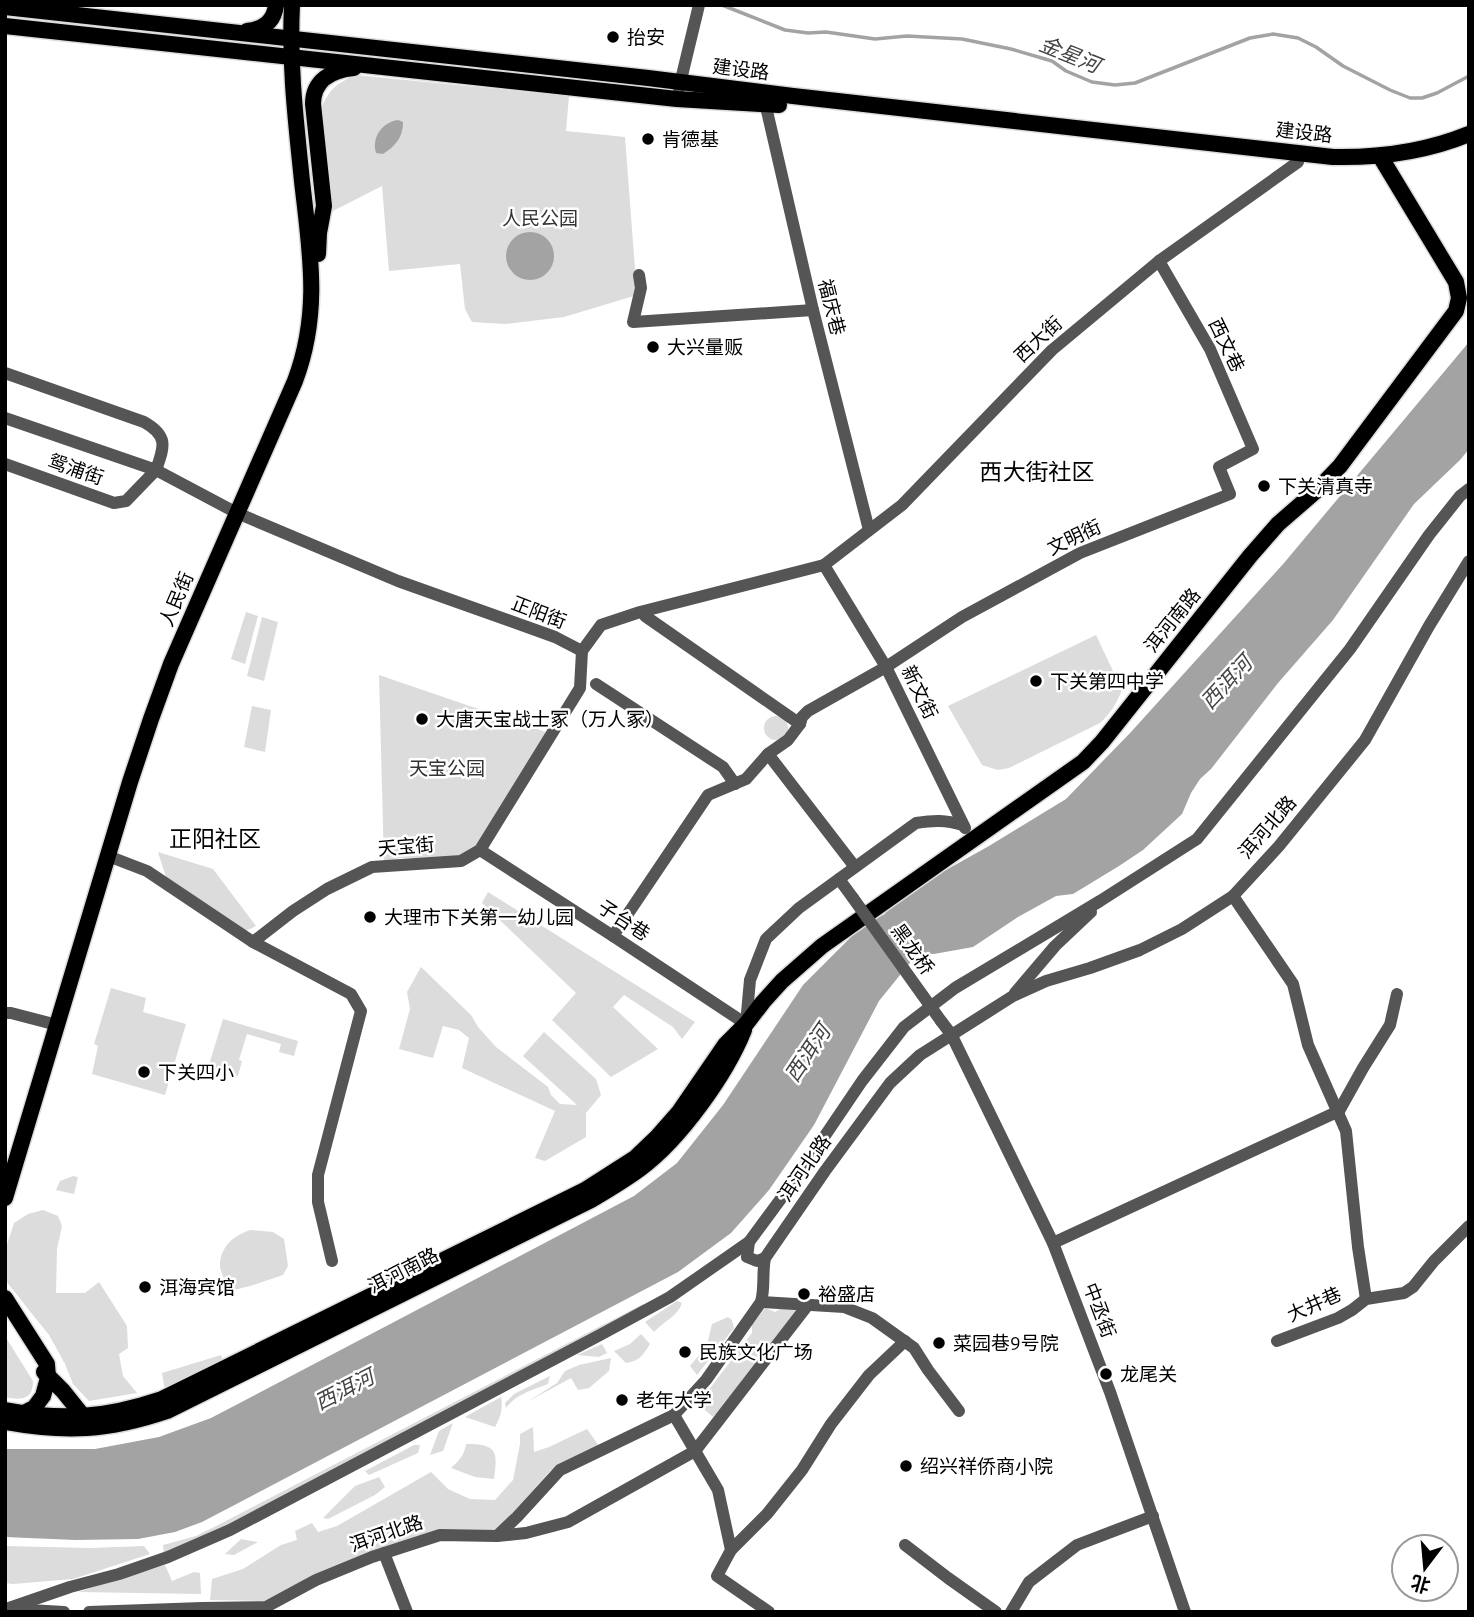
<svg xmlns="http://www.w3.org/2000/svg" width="1474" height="1617" font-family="Ubuntu,'Noto Sans SC',sans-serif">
<rect width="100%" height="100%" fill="#fff"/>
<g fill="#dcdcdc">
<path d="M355,75L569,96L566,131L625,137L637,295L564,317L505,324L472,322L465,309L460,264L389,271L382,186L329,213L320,110C331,88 333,86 355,75Z"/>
<polygon points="246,612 258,616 245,664 231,659"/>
<polygon points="262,617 278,622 264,681 247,676"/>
<path d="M1096,635L1122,690C1116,704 1111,713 1100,723L1009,768L998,770L982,765L948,706Z"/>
<polygon points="379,675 546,732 478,847 459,857 432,860 400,858 384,863"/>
<polygon points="252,706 271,710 265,752 244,747"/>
<circle cx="776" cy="728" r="12"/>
<polygon points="158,852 213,869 256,926 246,931 166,877"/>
<polygon points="488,892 695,1022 682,1039 673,1027 624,995 613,1007 658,1049 611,1077 552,1020 576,993 482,903"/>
<polygon points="421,967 471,1015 478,1027 496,1047 548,1087 551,1095 560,1104 577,1105 523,1056 544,1032 596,1079 601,1095 586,1113 586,1137 545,1161 535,1158 555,1111 462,1068 469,1038 459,1030 443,1026 433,1058 399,1049 410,1009 407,992"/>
<polygon points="111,988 146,998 143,1012 186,1024 165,1095 92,1074 98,1046 94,1044"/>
<polygon points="223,1019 298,1041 294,1056 279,1052 281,1044 247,1034 239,1060 242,1061 238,1076 208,1068"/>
<polygon points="73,1176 78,1177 74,1194 56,1190 60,1181"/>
<polygon points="43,1210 58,1216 62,1226 57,1249 56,1293 85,1293 99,1282 127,1326 128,1348 119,1354 123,1376 137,1393 89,1401 73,1384 65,1364 49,1335 5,1280 5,1251 14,1223 28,1214"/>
<path d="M251,1230L273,1232L284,1239L288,1266L283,1275L250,1286L230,1291C227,1283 220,1273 220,1265C220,1247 235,1234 251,1230Z"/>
<path d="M677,1301L682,1303C678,1316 663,1322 654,1332L645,1322Z"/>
<polygon points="643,1304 644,1306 205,1538 164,1554 163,1545 196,1536 218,1525"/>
<polygon points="785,1306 797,1311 736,1392 713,1417 698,1404 752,1333 752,1325 765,1308 775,1312"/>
<polygon points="728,1317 732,1320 734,1328 697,1375 690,1366 707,1345 712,1324"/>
<path d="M641,1334L650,1344C643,1355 640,1361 626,1363L614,1351L630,1344Z"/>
<path d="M5,1336L33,1381C33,1401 20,1400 5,1397Z"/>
<polygon points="602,1344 607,1353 599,1357 577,1355"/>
<polygon points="221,1355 225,1366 165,1390 162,1373"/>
<polygon points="611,1358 609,1371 589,1388 578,1390 571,1378 527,1402 557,1383 565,1371 579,1365"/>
<path d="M550,1376L548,1384C533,1390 516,1394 506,1408L505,1403L514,1394Z"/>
<path d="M501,1397C503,1409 501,1416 495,1427L465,1417Z"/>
<polygon points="453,1423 443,1451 430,1455 439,1431"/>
<polygon points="533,1427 534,1452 549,1447 587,1429 599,1446 551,1470 496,1532 458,1530 284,1591 264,1601 210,1600 212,1579 243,1569 281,1545 297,1540 295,1531 312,1523 318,1532 337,1526 431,1472 448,1489 470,1499 495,1500 513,1480 520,1444 520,1434"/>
<path d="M466,1444C497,1444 498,1451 494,1479L475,1477L451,1468C459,1461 465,1454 466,1444Z"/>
<polygon points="414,1445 420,1445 418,1453 369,1475 365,1471"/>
<polygon points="379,1477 385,1487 375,1495 328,1519 323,1518 355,1486"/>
<polygon points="241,1539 258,1542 234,1555 225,1554"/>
<polygon points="5,1546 90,1548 144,1546 150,1554 73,1579 13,1584 5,1583"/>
<polygon points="165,1565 172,1581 194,1572 200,1573 201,1594 78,1592"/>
</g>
<g fill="#a3a3a3">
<path d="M398,120L403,122C403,138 395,146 383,154L376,153C371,137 383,122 398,120Z"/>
<circle cx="530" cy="256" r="24"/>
<polygon points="1469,342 1469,449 1460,460 1414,504 1333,620 1278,683 1211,769 1200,779 1191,793 1182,814 1143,850 1119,866 1073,894 1056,896 1018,917 973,947 934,954 917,954 879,1001 814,1125 769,1190 731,1233 678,1272 202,1522 175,1532 138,1539 76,1540 5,1537 5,1449 95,1449 159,1437 211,1418 634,1196 677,1163 723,1105 803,985 854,934 866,924 885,914 890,905 903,894 989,846 1066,799 1131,732 1284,563"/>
</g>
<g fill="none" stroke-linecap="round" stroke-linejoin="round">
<polyline stroke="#a3a3a3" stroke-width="3.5" points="722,5 785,30 808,33 826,32 875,39 907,36 962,39 1011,49 1052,61 1066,71 1092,82 1115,85 1135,83 1250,38 1273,34 1298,38 1316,47 1343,66 1390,90 1410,98 1422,98 1437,93 1469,76"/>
<defs>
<g id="major">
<path d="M5,7L648,78L793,96L1333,157C1381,158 1425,152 1469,134"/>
<polyline points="5,26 677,99 779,105"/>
<path d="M247,31C263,29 274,22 276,5"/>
<path d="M318,254L319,233L324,206L313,104C313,80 332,70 354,68"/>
<path d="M5,1198L130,782L151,719L171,664L295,381C321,312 310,252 302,181C296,122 289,65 292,5"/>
<polyline points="5,1298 47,1364 48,1378 43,1396 34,1408 20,1415"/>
<polyline points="44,1372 63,1391 87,1421"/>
<path d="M5,1410C64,1421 105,1418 162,1399L585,1190L635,1158L657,1137L679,1112L725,1045L746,1024L763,1002L782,981L822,946L1083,762L1102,742L1250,556L1278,524L1316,491L1340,466L1456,311L1459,298L1456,282L1380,156"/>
<path d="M5,1422C66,1433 108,1431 167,1411L591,1200C608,1190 625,1180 641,1168C680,1139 726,1075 744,1030"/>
</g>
</defs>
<use href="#major" stroke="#dbdbdb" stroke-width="19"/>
<g stroke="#555" stroke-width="12">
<polyline points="679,88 699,5"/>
<polyline points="764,98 813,310 869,530"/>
<polyline points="639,275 641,288 633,322 813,310"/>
<path d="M5,373L144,422C169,436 164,447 156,470L5,418"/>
<polyline points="5,464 114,503 126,501 156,470 237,513 398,581 555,637 582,651 601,625 640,612 824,565 902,505 1052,350 1159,261 1298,162"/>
<polyline points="824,565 886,667 965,828"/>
<polyline points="645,616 800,724"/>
<polyline points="596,684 723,767 735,784"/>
<polyline points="768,754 855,867"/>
<path d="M480,850L613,936L746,1024L750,980L766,939L799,908L916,823C935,820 945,820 963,825"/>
<polyline points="108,856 147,871 253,942 293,911 327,889 372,867 461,861 480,850 580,688 582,651"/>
<polyline points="839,879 853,898"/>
<polyline points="1233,896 1293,984 1308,1045 1346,1131 1358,1247 1366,1299"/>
<polyline points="613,936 708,795 746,779 768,754 788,740 800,724 802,717 808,711 886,667 962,617 1080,553 1230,494 1219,467 1253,449 1210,349 1159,261"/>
<polyline points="253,942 351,994 361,1011 318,1175 318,1202 332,1261"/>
<polyline points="1015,993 1055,946 1091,912"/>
<polyline points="5,1013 11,1013 57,1025"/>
<polyline points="941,1021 951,1034 1053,1243 1110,1392 1185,1612"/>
<polyline points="1053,1243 1339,1111 1363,1068 1390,1025 1397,994"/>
<polyline points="765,1258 757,1261 747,1257 749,1242 797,1177 862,1081 904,1027 955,988 1100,901 1197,839 1350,649 1429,535 1460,496 1469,489"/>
<polyline points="761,1302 844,1307 872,1318 914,1348 928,1370 959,1411"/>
<polyline points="1277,1341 1338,1318 1352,1310 1366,1299 1404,1293 1413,1287 1434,1261 1469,1226"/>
<polyline points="674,1415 718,1490 731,1550 717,1576 769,1612"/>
<polyline points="497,1536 526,1533 568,1522 695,1451 807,1306"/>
<polyline points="905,1545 948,1578 996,1612"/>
<polyline points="731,1550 767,1514 802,1470 831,1424 869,1375 905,1341"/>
<polyline points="384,1553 407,1612"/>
<polyline points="9,1608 70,1587 119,1574 168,1557 230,1530 600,1335 670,1297 749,1242"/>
<polyline points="12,1609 64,1612"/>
<path d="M89,1612L202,1608L266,1607L316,1580L372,1557L440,1535L497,1536L517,1517L560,1470L674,1415L706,1380L761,1302C765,1288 762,1273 765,1258L825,1171L890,1083L920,1055L1013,996L1046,981L1090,968L1140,950L1182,929L1233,896L1279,846L1365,740L1429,626L1469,561"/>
<polyline points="1011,1612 1029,1582 1077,1545 1153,1516"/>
</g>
<use href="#major" stroke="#000" stroke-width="16"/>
<polyline stroke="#555" stroke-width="12" points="853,898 941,1021"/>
</g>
<g fill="#000" stroke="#fff" stroke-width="2.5">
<circle cx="613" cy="37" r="7"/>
<circle cx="648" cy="139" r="7"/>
<circle cx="653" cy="347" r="7"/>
<circle cx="1264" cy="486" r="7"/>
<circle cx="1036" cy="681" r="7"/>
<circle cx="422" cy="719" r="7"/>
<circle cx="370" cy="917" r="7"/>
<circle cx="144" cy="1072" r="7"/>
<circle cx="145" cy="1287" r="7"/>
<circle cx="804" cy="1294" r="7"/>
<circle cx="939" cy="1343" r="7"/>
<circle cx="685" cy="1352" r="7"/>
<circle cx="1106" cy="1374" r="7"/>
<circle cx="622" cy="1400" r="7"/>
<circle cx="906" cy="1466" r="7"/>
</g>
<g text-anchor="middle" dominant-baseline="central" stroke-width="5" stroke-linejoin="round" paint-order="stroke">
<g font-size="19" fill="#000" stroke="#fff" text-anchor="start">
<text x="627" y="37">抬安</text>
<text x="662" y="139">肯德基</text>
<text x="667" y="347">大兴量贩</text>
<text x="1278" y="486">下关清真寺</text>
<text x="1050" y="681">下关第四中学</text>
<text x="436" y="719">大唐天宝战士冢（万人冢）</text>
<text x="384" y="917">大理市下关第一幼儿园</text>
<text x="158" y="1072">下关四小</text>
<text x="159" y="1287">洱海宾馆</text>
<text x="818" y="1294">裕盛店</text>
<text x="953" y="1343">菜园巷9号院</text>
<text x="699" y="1352">民族文化广场</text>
<text x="1120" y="1374">龙尾关</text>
<text x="636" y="1400">老年大学</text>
<text x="920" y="1466">绍兴祥侨商小院</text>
</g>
<g font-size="19" fill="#000" stroke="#fff">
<text transform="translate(741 69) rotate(7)">建设路</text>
<text transform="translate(1304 132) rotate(6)">建设路</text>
<text transform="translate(832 307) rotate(76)">福庆巷</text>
<text transform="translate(1038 339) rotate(-43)">西大街</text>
<text transform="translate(1227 345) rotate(64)">西文巷</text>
<text transform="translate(76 469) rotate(19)">鸳浦街</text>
<text transform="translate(1074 537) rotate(-25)">文明街</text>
<text transform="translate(176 599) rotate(-67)">人民街</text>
<text transform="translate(539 612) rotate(21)">正阳街</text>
<text transform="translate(1172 620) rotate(-51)">洱河南路</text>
<text transform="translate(920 692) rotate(64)">新文街</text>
<text transform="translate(1267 827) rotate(-49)">洱河北路</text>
<text transform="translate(406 846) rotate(-5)">天宝街</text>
<text transform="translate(624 920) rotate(33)">子台巷</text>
<text transform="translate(913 949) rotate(54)">黑龙桥</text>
<text transform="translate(804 1168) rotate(-55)">洱河北路</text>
<text transform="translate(403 1270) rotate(-27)">洱河南路</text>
<text transform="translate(1314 1304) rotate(-24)">大井巷</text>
<text transform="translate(1100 1310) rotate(69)">中丞街</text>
<text transform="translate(386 1533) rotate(-19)">洱河北路</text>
</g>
<g font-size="19" fill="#333" stroke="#fff">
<text x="540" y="218">人民公园</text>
<text x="447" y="768">天宝公园</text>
</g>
<g font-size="21" font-style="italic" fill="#444" stroke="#fff">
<text transform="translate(1070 54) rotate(22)">金星河</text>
<text transform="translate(1226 682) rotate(-47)">西洱河</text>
<text transform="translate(807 1053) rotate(-56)">西洱河</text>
<text transform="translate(344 1389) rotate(-27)">西洱河</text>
</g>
<g font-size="23" fill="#000" stroke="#fff">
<text x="1037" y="471">西大街社区</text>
<text x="215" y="838">正阳社区</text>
</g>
</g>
<rect width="1474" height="1617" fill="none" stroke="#000000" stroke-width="14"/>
<g transform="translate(1425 1568) rotate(196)"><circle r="33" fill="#ffffff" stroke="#999999" stroke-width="2"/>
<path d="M0-5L12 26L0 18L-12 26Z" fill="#000000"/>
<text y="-10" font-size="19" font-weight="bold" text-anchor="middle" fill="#000000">北</text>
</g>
</svg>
